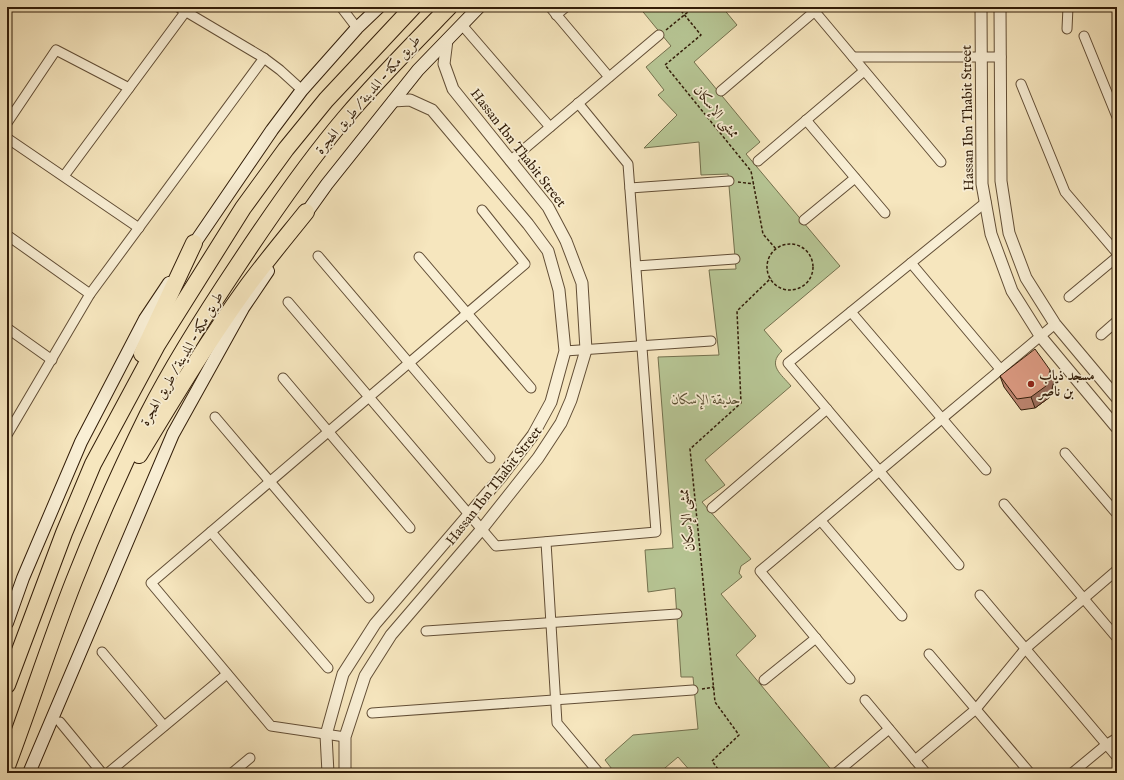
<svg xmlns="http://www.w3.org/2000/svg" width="1124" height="780" font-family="'IM FELL English',Amiri,serif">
<rect width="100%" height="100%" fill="#f6e6be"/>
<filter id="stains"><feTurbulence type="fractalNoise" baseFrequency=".005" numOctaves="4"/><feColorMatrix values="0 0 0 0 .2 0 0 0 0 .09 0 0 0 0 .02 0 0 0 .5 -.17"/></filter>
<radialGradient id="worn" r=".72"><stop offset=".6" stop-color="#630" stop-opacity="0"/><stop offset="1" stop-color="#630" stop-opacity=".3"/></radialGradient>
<path fill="#b7c695" stroke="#74714e" d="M639,7H722L737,25L694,62L760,142L746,154L840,266L764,330L782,351C767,365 781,374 791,386L705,460L725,485L702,502L751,559L741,566L739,573L742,577L721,594L756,636L736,655L834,773H692L678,757L659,773H615L605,760L633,735L698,729L693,677H681L675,588L648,592L645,550L673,548L658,357L719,355L709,270L736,269L728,174L701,175L699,142L644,148L677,115L658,95L664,90L646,67L671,46Z"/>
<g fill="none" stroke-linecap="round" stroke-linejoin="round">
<defs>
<g id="minor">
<polyline points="178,7 264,58 280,70 302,90"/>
<polyline points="341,7 357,28"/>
<polyline points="550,7 609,77"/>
<polyline points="811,7 941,162"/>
<polyline points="556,15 566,7"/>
<polyline points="462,25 550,127"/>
<polyline points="1067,29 1068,7"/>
<polyline points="1084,36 1117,117"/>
<polyline points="853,57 1001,57"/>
<polyline points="1021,84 1065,192 1117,253"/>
<polyline points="721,91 815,11"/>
<polyline points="806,120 885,213"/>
<polyline points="7,123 56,50 129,88"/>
<polyline points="7,138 139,228"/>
<polyline points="510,161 659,35"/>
<polyline points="758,161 864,71"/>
<polyline points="64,176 186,11"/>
<polyline points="630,188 729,181"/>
<polyline points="804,220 855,178"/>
<polyline points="7,235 90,294"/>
<polyline points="318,256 490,458"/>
<polyline points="419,257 531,388"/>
<polyline points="911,263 1001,370"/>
<polyline points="636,266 735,259"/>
<polyline points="1069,297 1117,257"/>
<polyline points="288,302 496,546 656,532 628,164 578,103"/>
<polyline points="851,312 986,470"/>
<polyline points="7,328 52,360"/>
<polyline points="1101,335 1117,321"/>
<polyline points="565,351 711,341"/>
<polyline points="283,378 410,528"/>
<polyline points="215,417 369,598"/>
<polyline points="7,435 90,294 264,58"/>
<polyline points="1065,453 1117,514"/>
<polyline points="1004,504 1117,638"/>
<polyline points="712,508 827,409"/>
<polyline points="821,521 902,616"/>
<polyline points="211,532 328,668"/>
<polyline points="546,542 557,723 599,773"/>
<polyline points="959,565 788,363 986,202"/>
<polyline points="980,595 1117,757"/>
<polyline points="426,631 677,614"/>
<polyline points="102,652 164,726"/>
<polyline points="929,654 1030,773"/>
<polyline points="850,679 760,571 1055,324"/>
<polyline points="764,680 816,638"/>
<polyline points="865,700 926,773"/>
<polyline points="372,713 693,690"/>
<polyline points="60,722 102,773"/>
<polyline points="345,737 271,726 151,583 525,264 482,210"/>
<polyline points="915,760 976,709 1025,649 1117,570"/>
<polyline points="108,773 227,674"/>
<polyline points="232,773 250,758"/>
<polyline points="836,773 889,729"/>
<polyline points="1072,773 1107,744 1117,738"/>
</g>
<g id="tertiary">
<polyline points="981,7 982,184 991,234 1012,291 1041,337 1117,428"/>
<polyline points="1000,7 1001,181 1009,233 1026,278 1055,324 1117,398"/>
<polyline points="328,773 326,735 343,674 375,624 501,477 533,435 551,402 565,351 559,290 548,251 528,224 432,110 410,100 393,101"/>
<polyline points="345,773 345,737 365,676 391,635 481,530 538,458 561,423 571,400 586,350 582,283 566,241 548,207 453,89 444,64 447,40"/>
</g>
<g id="secondary">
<polyline points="302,219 327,184 418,70 479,7"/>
<polyline points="190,250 272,130 302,90 357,28 379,7"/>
<polyline points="7,623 23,578 81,442 145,319 169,283"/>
<polyline points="29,773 173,434 243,308 268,271"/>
</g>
<g id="motorway">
<polyline points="142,354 194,243"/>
<path d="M139,455C173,399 207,342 246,288C265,262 286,237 306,212"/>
<polyline points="7,685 64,533 93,464 157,345 243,208 286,149 326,100 413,7"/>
<path d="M7,766C30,705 50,642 74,581C96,525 121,469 148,414C174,363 206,313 238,265C271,215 306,164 345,118C378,79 414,43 449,7"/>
</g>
</defs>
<use href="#minor" stroke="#624e36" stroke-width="11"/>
<use href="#tertiary" stroke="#624e36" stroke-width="13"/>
<use href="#secondary" stroke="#311c08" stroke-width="14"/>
<use href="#motorway" stroke="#311c08" stroke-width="18"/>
<g stroke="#311c08" stroke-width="1.5" stroke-dasharray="3 2" stroke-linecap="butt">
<polyline points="678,7 701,35 665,65 751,171 763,234 776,249"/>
<polyline points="666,30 694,7"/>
<polyline points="738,182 754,184"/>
<circle cx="790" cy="267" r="23"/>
<polyline points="702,689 714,687"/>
<polyline points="721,773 712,761 739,735 715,702 690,449 741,403 737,311 771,278"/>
</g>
<use href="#minor" stroke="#f9efd5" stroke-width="9"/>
<use href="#tertiary" stroke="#f9efd5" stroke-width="11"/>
<use href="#secondary" stroke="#f9efd5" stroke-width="12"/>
<use href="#motorway" stroke="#f6e6be" stroke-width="16"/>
</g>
<polygon fill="#bc846f" stroke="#311c08" points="1050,370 1054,381 1050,397 1035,408 1021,410 1004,387 1000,376"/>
<polygon fill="#996b5a" stroke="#311c08" points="1050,370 1054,381 1050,397 1035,408 1031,397"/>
<polygon fill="#db9981" stroke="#311c08" points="1035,349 1050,370 1046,386 1031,397 1017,399 1000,376"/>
<circle fill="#8f2418" stroke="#f9efd5" stroke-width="1.5" cx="1031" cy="384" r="4"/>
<g text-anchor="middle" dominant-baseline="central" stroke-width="3.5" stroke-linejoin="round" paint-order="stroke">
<g font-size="14" fill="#311c08" stroke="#f9efd5">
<text transform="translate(368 95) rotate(-49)">طريق مكة - المدينة / طريق الهجرة</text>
<text transform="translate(716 112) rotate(51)">ممشى الإسكان</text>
<text transform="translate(968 118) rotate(-91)">Hassan Ibn Thabit Street</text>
<text transform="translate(518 148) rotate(52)">Hassan Ibn Thabit Street</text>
<text transform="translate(182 359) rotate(-60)">طريق مكة - المدينة / طريق الهجرة</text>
<text transform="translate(494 486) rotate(-52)">Hassan Ibn Thabit Street</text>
<text transform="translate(687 520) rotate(-96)">ممشى الإسكان</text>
</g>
<g font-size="14" font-weight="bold" fill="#311c08" stroke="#f9efd5" text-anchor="start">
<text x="1039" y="376">مسجد ذياب<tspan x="1039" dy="16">بن ناصر</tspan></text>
</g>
<g font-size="14" font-style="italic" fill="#594f32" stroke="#f9efd5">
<text x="706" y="400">حديقة الإسكان</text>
</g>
</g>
<rect width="1124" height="780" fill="none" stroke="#f6e6be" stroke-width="24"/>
<rect x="8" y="8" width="1108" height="764" fill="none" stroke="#311c08" stroke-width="2"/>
<rect x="12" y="12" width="1100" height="756" fill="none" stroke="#311c08"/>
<rect width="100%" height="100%" filter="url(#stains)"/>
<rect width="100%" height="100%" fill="url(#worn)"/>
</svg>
